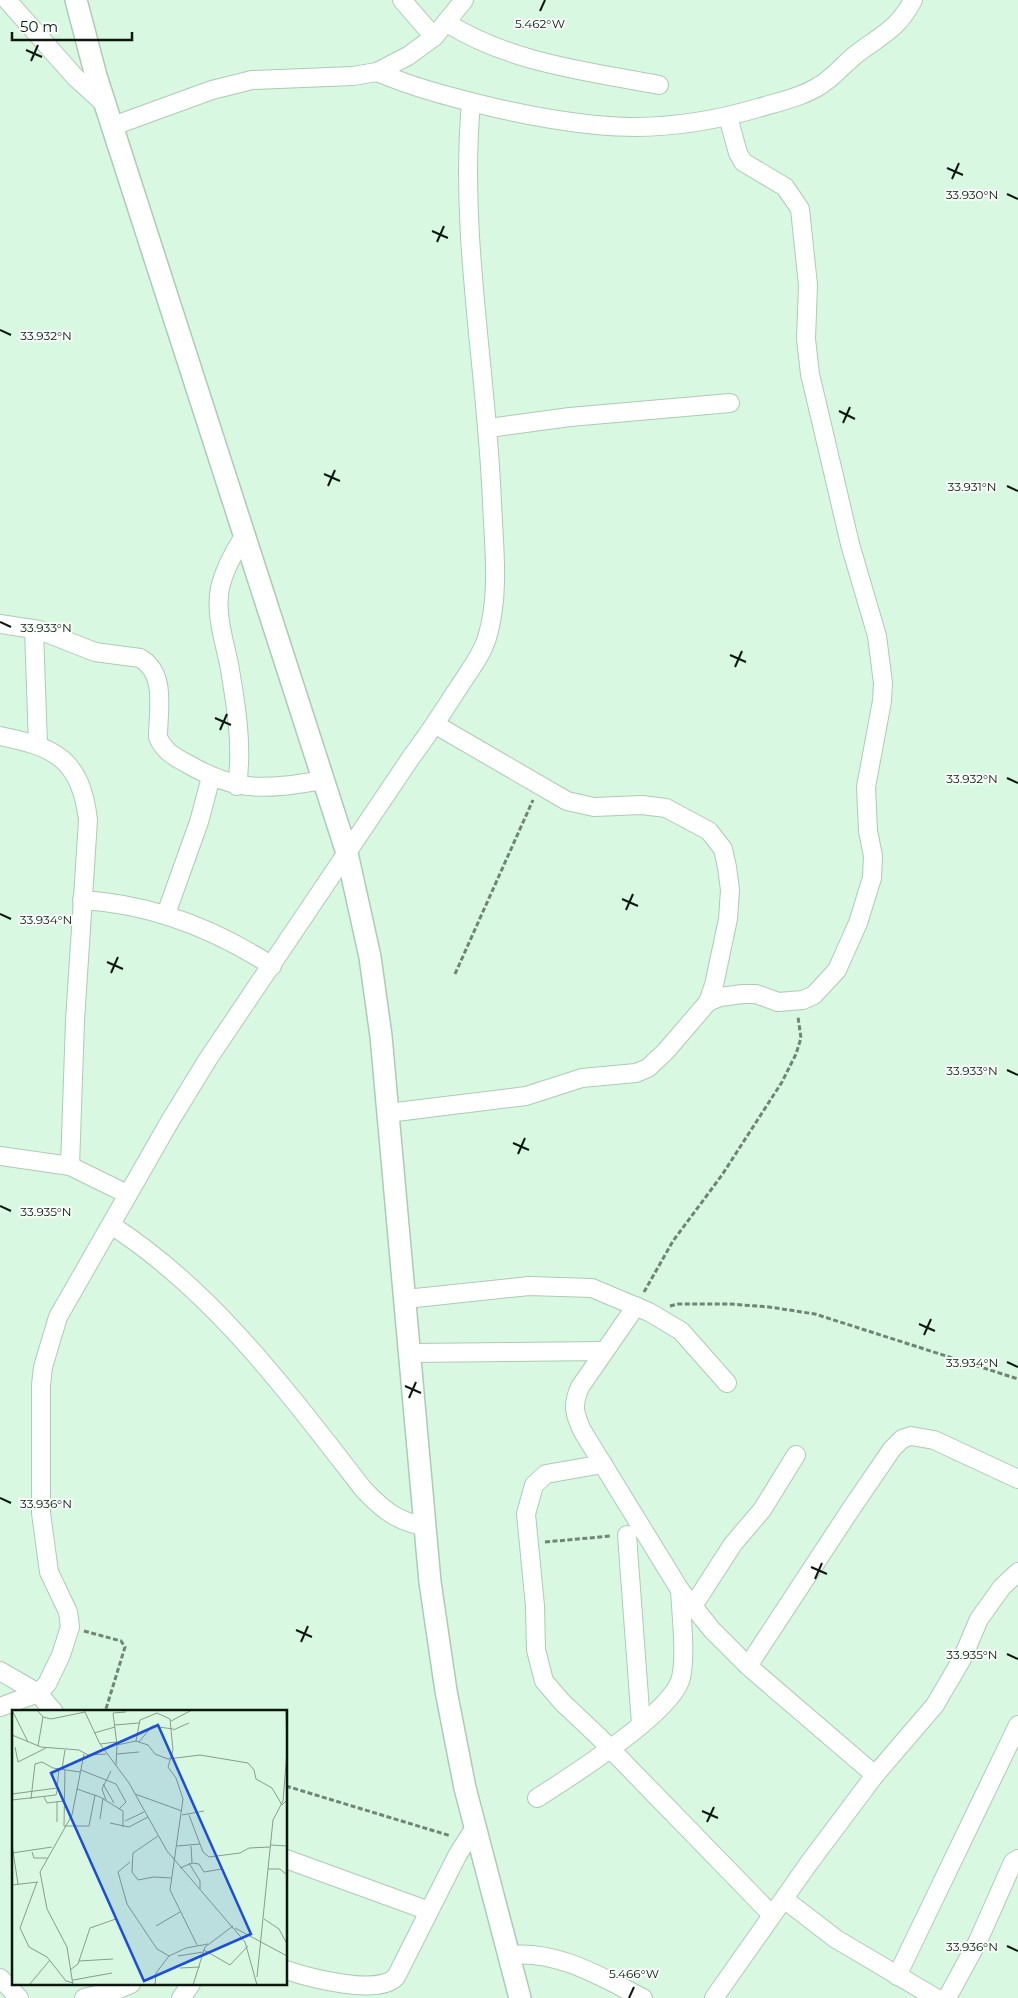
<svg xmlns="http://www.w3.org/2000/svg" width="1018" height="1998" font-family="Montserrat,sans-serif">
<rect width="100%" height="100%" fill="#d8f8e1"/>
<g fill="none" stroke-linecap="round" stroke-linejoin="round">
<defs>
<g id="minor">
<polyline points="7,0 75,77 106,105"/>
<polyline points="402,0 434,37"/>
<path d="M447,23C511,63 586,71 659,85"/>
<path d="M377,72C417,89 458,99 500,109C596,130 662,136 758,108C778,102 802,97 819,86C832,79 842,66 854,56C879,36 897,31 913,0"/>
<polyline points="113,126 212,90 252,80 353,76 377,72 408,56 434,37 464,0"/>
<polyline points="489,428 570,417 730,403"/>
<path d="M0,624L39,630L95,652L140,658C167,673 158,711 158,737C163,750 174,757 186,763C239,794 266,789 324,780"/>
<polyline points="34,630 38,745"/>
<path d="M0,736C55,747 81,759 88,820L75,1021L70,1166"/>
<path d="M237,786C243,745 236,705 229,664C224,640 215,613 220,588C224,570 234,552 244,536"/>
<path d="M82,900C151,904 215,929 272,966"/>
<polyline points="166,914 199,822 211,777"/>
<polyline points="708,1002 720,997 743,994 756,994 778,1002 803,1000 814,995 837,970 858,923 872,878 873,856 868,831 866,787 882,701 883,683 877,636 850,544 810,374 806,339 808,285 800,209 785,187 743,162 738,153 728,117"/>
<polyline points="388,1113 526,1096 582,1078 636,1073 648,1068 666,1051 708,1002 714,985 728,919 730,890 727,867 723,849 709,831 666,808 642,805 594,807 567,801 436,725"/>
<polyline points="0,1156 70,1166 127,1194"/>
<path d="M111,1225C214,1291 290,1395 364,1490C384,1511 397,1521 426,1527"/>
<polyline points="406,1299 529,1286 592,1288 649,1312 681,1331 727,1383"/>
<path d="M636,1306L580,1387C572,1405 574,1414 583,1432L680,1590L712,1630L748,1666L875,1775"/>
<polyline points="411,1353 604,1351"/>
<polyline points="603,1464 546,1474 534,1485 526,1514 535,1606 536,1650 544,1681 562,1702 598,1736 772,1915"/>
<polyline points="627,1535 641,1724"/>
<polyline points="693,1606 733,1544 762,1510 796,1455"/>
<polyline points="748,1666 849,1512 892,1449 902,1439 911,1436 934,1440 1018,1479"/>
<polyline points="0,1671 38,1693 54,1712"/>
<path d="M0,1707L38,1693L47,1684L61,1655L70,1627L68,1612L49,1572L41,1513V1385L43,1367L58,1317L170,1121L208,1059L412,756C428,735 442,713 457,690C467,674 481,657 487,638C500,595 494,547 492,503C487,370 459,236 471,103"/>
<path d="M537,1798C570,1777 667,1716 680,1681C687,1661 681,1612 680,1590"/>
<polyline points="286,1859 429,1911"/>
<polyline points="784,1899 836,1939 936,1998"/>
<path d="M510,1955C558,1950 601,1977 643,1998"/>
<path d="M286,1970C310,1978 378,1996 396,1977L458,1854L474,1829"/>
<polyline points="897,1976 1018,1725"/>
<polyline points="0,1978 19,1998"/>
<polyline points="84,1998 114,1991 131,1984"/>
<polyline points="181,1998 191,1984"/>
<polyline points="714,1998 809,1863 875,1775 935,1705 962,1659 979,1619 1002,1587 1018,1572"/>
<polyline points="947,1998 978,1941 1013,1862 1018,1859"/>
</g>
<polyline id="tertiary" points="76,0 96,76 347,853 370,957 381,1036 430,1582 446,1691 465,1788 520,1998"/>
</defs>
<use href="#minor" stroke="#accbb4" stroke-width="20"/>
<use href="#tertiary" stroke="#accbb4" stroke-width="24"/>
<g stroke="#708576" stroke-width="3" stroke-dasharray="5 2.5" stroke-linecap="butt">
<polyline points="455,974 533,800"/>
<polyline points="644,1292 673,1241 722,1175 782,1082 796,1054 801,1038 798,1017"/>
<polyline points="670,1306 678,1304 730,1304 769,1307 815,1314 1018,1379"/>
<polyline points="545,1542 611,1536"/>
<polyline points="84,1631 121,1641 125,1647 105,1712"/>
<polyline points="286,1786 451,1836"/>
</g>
<use href="#minor" stroke="#fff" stroke-width="18"/>
<use href="#tertiary" stroke="#fff" stroke-width="21"/>
</g>
<path fill="none" stroke="#0c170f" stroke-width="2" d="M540,11L545,0M26,50L42,57M31,61L38,45M947,168L963,175M952,179L959,163M1007,194L1018,199M432,231L448,238M437,242L444,226M0,330L11,335M839,411L855,419M843,423L850,407M324,474L340,481M328,486L335,470M1007,486L1018,491M0,622L11,627M730,655L746,662M735,667L742,651M215,718L231,725M220,730L227,714M1007,778L1018,783M622,899L638,906M626,910L633,894M0,914L11,919M107,962L123,969M111,973L118,957M1007,1070L1018,1075M513,1143L529,1150M518,1154L525,1138M0,1206L11,1211M919,1324L935,1331M924,1335L931,1319M1007,1362L1018,1367M405,1386L421,1393M409,1398L416,1382M0,1498L11,1503M811,1567L827,1574M815,1579L822,1563M296,1630L312,1637M301,1642L308,1626M1007,1654L1018,1659M702,1811L718,1818M707,1822L714,1807M1007,1946L1018,1951M629,1998L634,1987"/>
<g transform="translate(12 1710)">
<rect width="275" height="275" fill="#d8f8e1"/>
<path fill="none" stroke="#869e8d" stroke-width="1" d="M0,0L16,32M25,0L31,7L39,9L73,2M72,0L88,34L117,73L155,141L233,232L245,275M274,0L275,40M159,11L180,0M103,15L127,13M161,20L177,13M82,23L103,17M0,25L29,37L67,40L76,45L94,44M124,31L136,35L143,44L156,49L188,45L236,53L242,60L244,69L260,78L270,95L275,90M127,32L140,16L161,19M88,34L104,32M105,35L101,3L114,2M26,36L31,7M3,37L6,52L34,38M105,44L127,42M104,55L105,35L124,31L128,10L145,3L158,9L161,40L156,57L164,68L171,89L158,180L185,235M50,59L53,40M53,59L52,116H77L83,85M69,60L104,74L114,92L107,99M91,74L102,93M65,79L88,87L111,101V117M0,84L45,78L47,59M123,84L170,101M32,87L35,93L52,91M19,89L23,54L30,52L41,58L68,62M0,90L44,85L46,77M94,90L90,79L99,61M170,105L192,101M177,105L191,142L197,147L228,143L237,138L258,137M88,109L91,88M113,111L132,102M45,112V91M98,113L117,117L136,107M146,126L121,143L120,162L126,170L142,167L159,168M0,135L6,174M259,135L275,136M165,136L188,134M179,136L180,153M20,142L22,148H35M0,143L40,137M118,152L106,162L115,194L145,239L157,246M177,153L188,171V179M168,158L180,153L187,154L192,162L210,159M256,159H268L275,165M25,172L8,218L17,237L35,247L54,271L61,273M0,175L26,172M252,209L267,219L275,234M144,216L168,202M223,218L275,246M192,240L218,255L236,236M166,246L191,242M67,251L101,249M168,258L188,257M58,260L66,254L78,218L104,209M245,267L261,110L271,91L275,42M61,270L100,263M17,275L38,250M61,275L55,237L35,199L28,162L60,105L72,44M143,275L144,263L157,246L174,238L196,234M181,275L193,237L221,216"/>
<path fill="#1d4ed8" fill-opacity="0.15" stroke="#1d4ed8" stroke-width="2.5" d="M146,15L239,224L132,271L39,63Z"/>
<rect width="275" height="275" fill="none" stroke="#0c170f" stroke-width="2.5"/>
</g>
<g font-size="12" text-anchor="middle" fill="#0c170f" stroke="#f8fef9" stroke-width="4" stroke-linejoin="round" paint-order="stroke">
<text x="540" y="28">5.462°W</text>
<text x="972" y="199">33.930°N</text>
<text x="46" y="340">33.932°N</text>
<text x="972" y="491">33.931°N</text>
<text x="46" y="632">33.933°N</text>
<text x="972" y="783">33.932°N</text>
<text x="46" y="924">33.934°N</text>
<text x="972" y="1075">33.933°N</text>
<text x="46" y="1216">33.935°N</text>
<text x="972" y="1367">33.934°N</text>
<text x="46" y="1508">33.936°N</text>
<text x="972" y="1659">33.935°N</text>
<text x="972" y="1951">33.936°N</text>
<text x="634" y="1978">5.466°W</text>
</g>
<path d="M12 32v8h120v-8" fill="none" stroke="#0c170f" stroke-width="2.5"/>
<text x="20" y="32" font-size="15" fill="#0c170f" stroke="#f8fef9" stroke-width="4" paint-order="stroke">50 m</text>
</svg>
